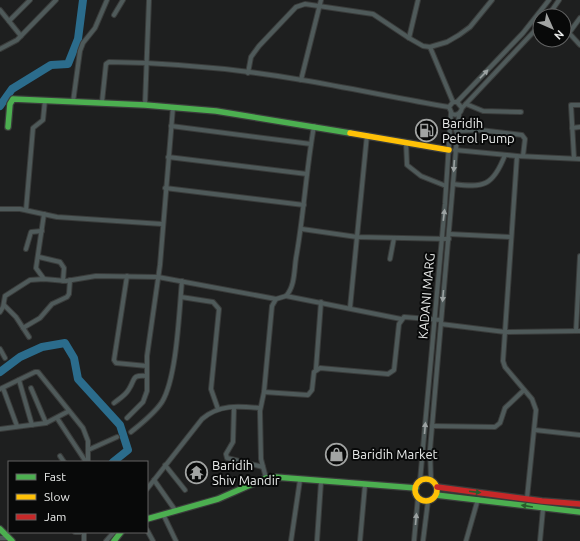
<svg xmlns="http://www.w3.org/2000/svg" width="580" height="541" font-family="Ubuntu,sans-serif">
<rect width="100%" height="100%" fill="#1e1f1f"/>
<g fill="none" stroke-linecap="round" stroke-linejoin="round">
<g stroke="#2b6c8c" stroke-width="8">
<polyline points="0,106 12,89 51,65 68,64 78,39 83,0"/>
<polyline points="0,372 20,357 42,347 65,343 74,358 78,379 120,425 128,450 113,462"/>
</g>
<defs>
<g id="street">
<polyline points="0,10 21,36"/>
<polyline points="114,15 123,0"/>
<polyline points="548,16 559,0"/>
<polyline points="580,18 569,33 580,45"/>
<polyline points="9,21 30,0"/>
<polyline points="409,38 418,0"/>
<polyline points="430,47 453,102"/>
<polyline points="0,49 17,40 56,0"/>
<polyline points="248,73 251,57 259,46 296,7 305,4 373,14 409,38 423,46 430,47 447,42 459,35 470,27 492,0"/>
<polyline points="301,80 321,0"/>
<polyline points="73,102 80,51 83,43 95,28 107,0"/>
<path d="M102,102L106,64L109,62C173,63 239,69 302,80C351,88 400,99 449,107"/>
<polyline points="457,102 523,33 549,0"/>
<polyline points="466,104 483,111 521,112"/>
<polyline points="145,105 149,0"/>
<path d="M462,108L457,102H453L449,107L452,114C457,116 461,113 462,108L540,25"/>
<polyline points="171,126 311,144"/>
<polyline points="572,128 580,127"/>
<polyline points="456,131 480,130 522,135 525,139 523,156"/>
<polyline points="406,142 407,165 421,176 446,186"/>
<polyline points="455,150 517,156 580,159"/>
<polyline points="517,156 503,361 505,367 532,399 536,410 527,498"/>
<polyline points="168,157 307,174"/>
<polyline points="574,158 571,105 580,105"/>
<path d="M453,184C484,188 493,186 505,155"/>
<polyline points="165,188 304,205"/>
<polyline points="0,209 20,209 57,217 162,224"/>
<polyline points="26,210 33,128 43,120 45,100"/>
<polyline points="302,229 357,237 449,239"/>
<polyline points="449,234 511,237"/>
<polyline points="26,249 31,232 42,231"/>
<polyline points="39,257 60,262 64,268 63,281"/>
<polyline points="390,259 394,238"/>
<polyline points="127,276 114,360 116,363 147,366"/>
<polyline points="44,279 36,268 44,214"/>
<polyline points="286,296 401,319"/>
<polyline points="181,297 213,302 219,309 211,389 218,409"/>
<polyline points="4,305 16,317 29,337"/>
<polyline points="350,308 367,135"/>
<polyline points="0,312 3,307 5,296 30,280 44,279 66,281 96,276 158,277 276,299"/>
<polyline points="441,324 505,332 580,331"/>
<polyline points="23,328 40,318 52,304 67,297 69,294 70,280"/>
<polyline points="576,331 580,256"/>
<polyline points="0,349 5,358"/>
<polyline points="316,369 321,302"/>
<polyline points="19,380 32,425"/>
<polyline points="3,388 17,426"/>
<polyline points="31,388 46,423"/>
<polyline points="0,389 35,372 38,372 83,428 88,441 88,462"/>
<polyline points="264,392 308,395 312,390 314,372 320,368 388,374 394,370 399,324 404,317 441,320"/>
<path d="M114,403C119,399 126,395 129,389C136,378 131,375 147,376"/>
<polyline points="234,407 233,442 226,454 227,458 263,467"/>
<polyline points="57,418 86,462"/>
<polyline points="127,418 143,402 147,391 147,356 160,265 173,107"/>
<polyline points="432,426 495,427 500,423 505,408 524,390"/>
<polyline points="0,429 46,423 69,411"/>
<polyline points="535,430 580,435"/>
<path d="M131,432C142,423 154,414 162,402C177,377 179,312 182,281"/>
<polyline points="88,450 117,437"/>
<polyline points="60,456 64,462"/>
<polyline points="165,465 185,490"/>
<path d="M266,478L261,459L260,411L264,392L272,306L276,299L286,296C295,286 294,271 296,258C304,214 306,170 314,126"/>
<polyline points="154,480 175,510"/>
<polyline points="431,480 430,450 459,114"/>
<polyline points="420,481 445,204 451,113"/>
<path d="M147,489L202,419C219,404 239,406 260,408"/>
<polyline points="163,514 176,541"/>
<polyline points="147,530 153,541"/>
<polyline points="75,532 84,532"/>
<polyline points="0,538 7,538"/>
<polyline points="84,541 84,532"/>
<polyline points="106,541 114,532"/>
<polyline points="291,541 300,480"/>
<polyline points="317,541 321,482"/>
<polyline points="360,541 365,485"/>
<polyline points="414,541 418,497"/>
<polyline points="423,541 428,501"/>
<polyline points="466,541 478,499"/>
<polyline points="540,541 543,509"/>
</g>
<g id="fast">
<polyline points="8,127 10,104 13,99 145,105 216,111 350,133"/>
<polyline points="436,495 580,512"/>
<polyline points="147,519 218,499 266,478 275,477 416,488"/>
<polyline points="0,529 12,541"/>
<polyline points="114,541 121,532"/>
</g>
<g id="slow">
<polyline points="350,133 449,150"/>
<circle cx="426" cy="490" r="11"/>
</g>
<polyline id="jam" points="437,487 542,501 580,504"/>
</defs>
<use href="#street" stroke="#3a3c3b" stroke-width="6"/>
<use href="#fast" stroke="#3a3c3b" stroke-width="8"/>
<use href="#slow" stroke="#3a3c3b" stroke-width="8"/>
<use href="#jam" stroke="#3a3c3b" stroke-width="8"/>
<use href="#street" stroke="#4f5a5a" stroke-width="4"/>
<use href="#fast" stroke="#4caf50" stroke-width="5.5"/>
<use href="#slow" stroke="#ffc107" stroke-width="5.5"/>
<use href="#jam" stroke="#c62828" stroke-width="5.5"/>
</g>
<defs><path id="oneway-solid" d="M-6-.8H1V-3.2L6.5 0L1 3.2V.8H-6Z"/></defs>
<g fill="#9ca2a2">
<use href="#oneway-solid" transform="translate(484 74) rotate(-46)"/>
<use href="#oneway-solid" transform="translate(454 166) rotate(94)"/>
<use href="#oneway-solid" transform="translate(444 215) rotate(-83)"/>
<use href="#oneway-solid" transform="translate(443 296) rotate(95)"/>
<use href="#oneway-solid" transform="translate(425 428) rotate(-85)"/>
<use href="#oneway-solid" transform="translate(416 519) rotate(-85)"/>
</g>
<g fill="#2a5c2c">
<use href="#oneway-solid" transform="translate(475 492) rotate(7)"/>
<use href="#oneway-solid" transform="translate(527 506) rotate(-171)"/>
</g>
<defs>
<symbol id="fuel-ring" viewBox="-11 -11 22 22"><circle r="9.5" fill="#080909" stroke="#a2a4a3" stroke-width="1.5"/><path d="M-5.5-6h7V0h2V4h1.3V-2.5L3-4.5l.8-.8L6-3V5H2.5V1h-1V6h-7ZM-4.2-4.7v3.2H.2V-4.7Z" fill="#a2a4a3"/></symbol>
<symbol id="shop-ring" viewBox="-11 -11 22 22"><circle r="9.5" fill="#080909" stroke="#a2a4a3" stroke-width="1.5"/><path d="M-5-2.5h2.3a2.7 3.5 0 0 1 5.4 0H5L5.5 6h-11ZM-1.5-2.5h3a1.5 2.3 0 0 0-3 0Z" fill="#a2a4a3"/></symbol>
<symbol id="temple-ring" viewBox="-11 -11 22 22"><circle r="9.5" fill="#080909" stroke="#a2a4a3" stroke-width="1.5"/><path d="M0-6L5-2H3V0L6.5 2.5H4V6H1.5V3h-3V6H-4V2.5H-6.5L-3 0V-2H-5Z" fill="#a2a4a3"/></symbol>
</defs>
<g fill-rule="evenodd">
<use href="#fuel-ring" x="414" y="118" width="25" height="25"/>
<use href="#shop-ring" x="324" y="442" width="25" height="25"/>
<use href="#temple-ring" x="184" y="460" width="25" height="25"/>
</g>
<g text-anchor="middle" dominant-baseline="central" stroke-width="4" stroke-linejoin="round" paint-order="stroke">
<g font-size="13" fill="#e9ebea" stroke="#080909" text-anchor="start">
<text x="442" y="123">Baridih<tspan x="442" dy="15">Petrol Pump</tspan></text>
<text x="352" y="454">Baridih Market</text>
<text x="212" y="465">Baridih<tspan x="212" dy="15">Shiv Mandir</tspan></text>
</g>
<g font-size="13" fill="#e9ebea" stroke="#080909">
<text transform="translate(426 296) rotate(-85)">KADANI MARG</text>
</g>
</g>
<rect x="8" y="461" width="140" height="72" fill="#080909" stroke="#626363"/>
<rect x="16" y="474" width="20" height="6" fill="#4caf50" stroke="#626363"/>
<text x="44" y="481" font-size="12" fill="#e9ebea">Fast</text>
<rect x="16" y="494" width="20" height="6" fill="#ffc107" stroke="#626363"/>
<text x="44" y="501" font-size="12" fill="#e9ebea">Slow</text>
<rect x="16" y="514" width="20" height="6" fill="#c62828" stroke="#626363"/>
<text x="44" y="521" font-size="12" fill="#e9ebea">Jam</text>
<g transform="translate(552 28) rotate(135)"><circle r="19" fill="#080909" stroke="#626363"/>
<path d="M0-3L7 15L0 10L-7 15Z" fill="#a2a4a3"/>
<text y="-6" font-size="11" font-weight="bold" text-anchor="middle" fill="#e9ebea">N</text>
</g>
</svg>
